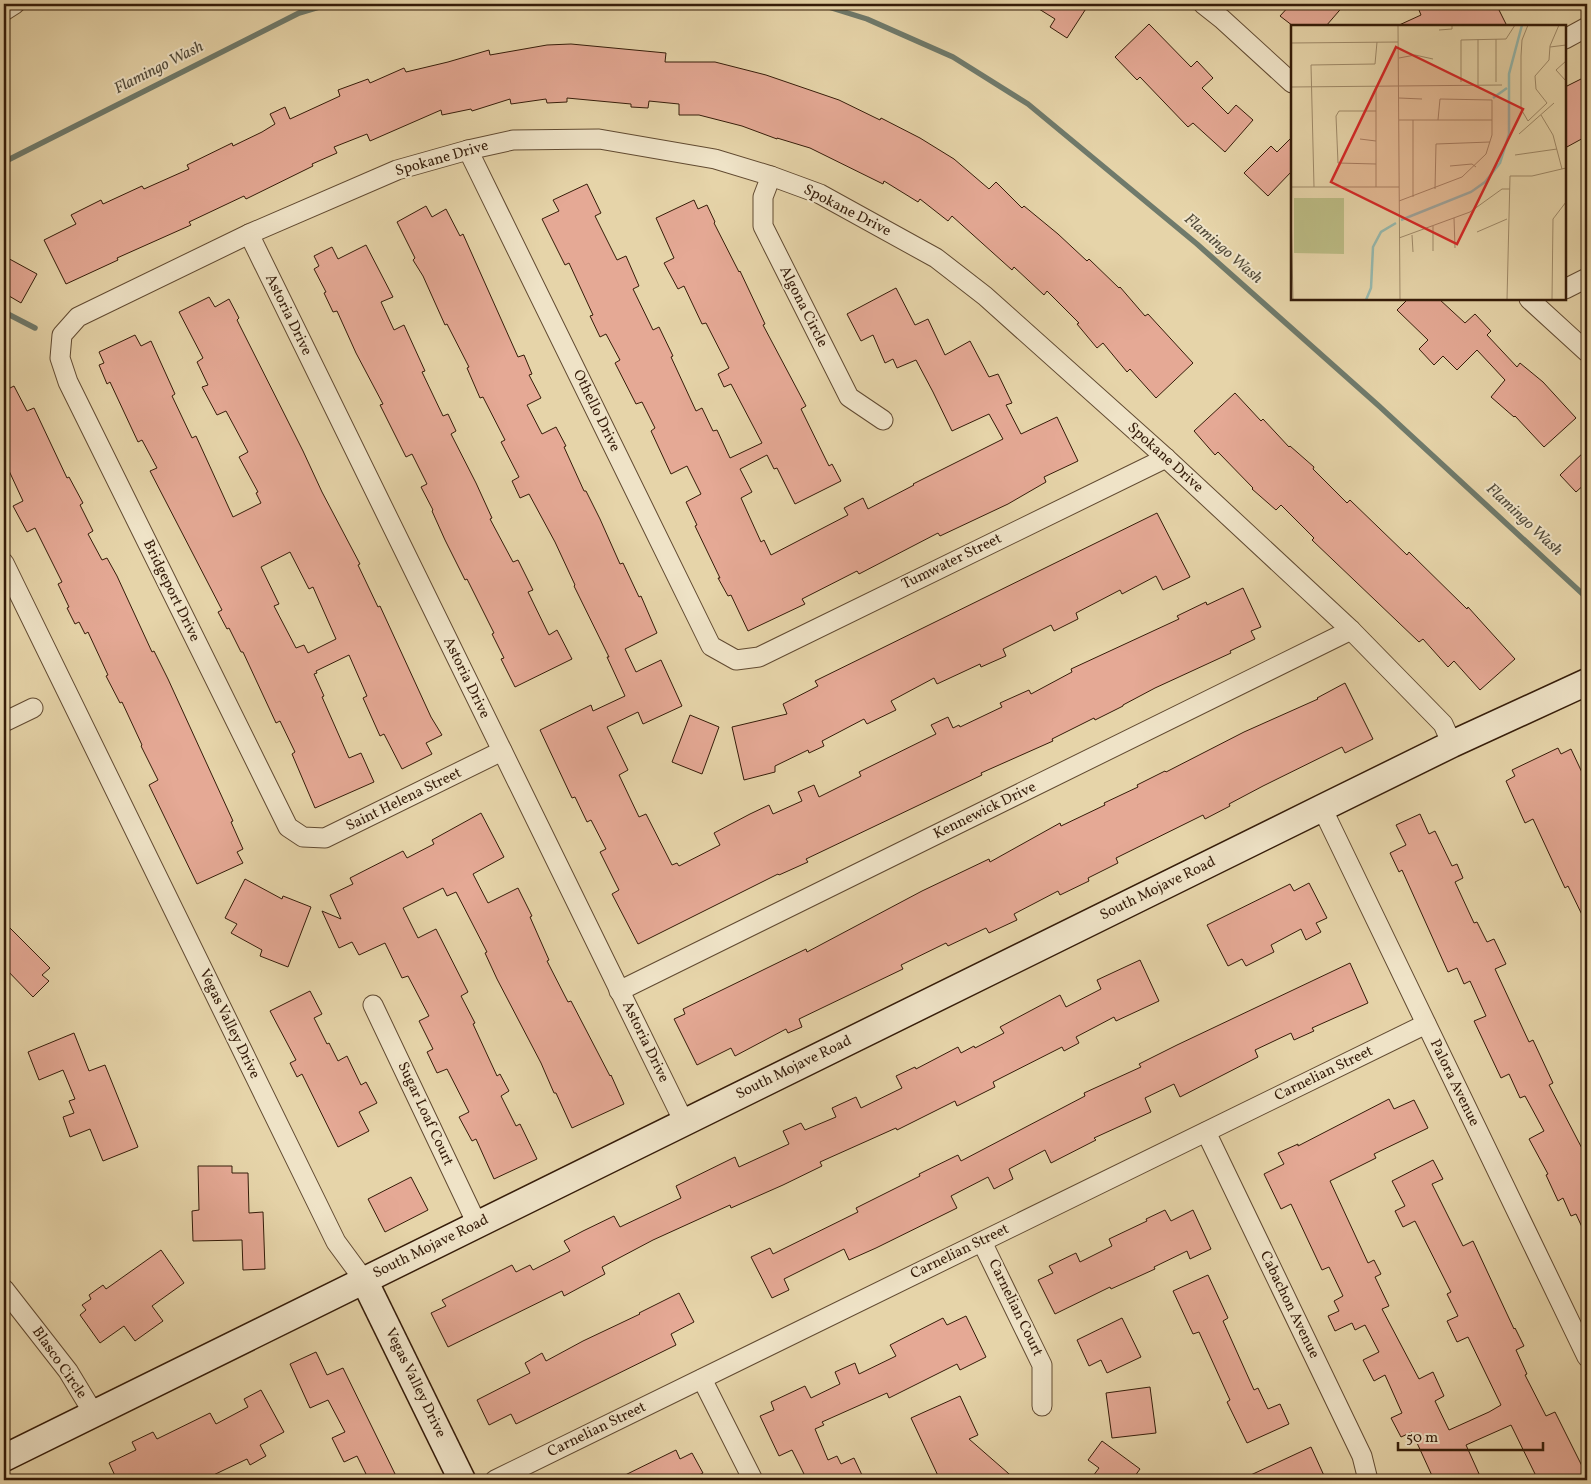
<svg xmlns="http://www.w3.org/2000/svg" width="1591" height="1484" font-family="Vollkorn,serif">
<rect width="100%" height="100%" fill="#e6d4a9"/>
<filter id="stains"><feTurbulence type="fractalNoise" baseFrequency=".004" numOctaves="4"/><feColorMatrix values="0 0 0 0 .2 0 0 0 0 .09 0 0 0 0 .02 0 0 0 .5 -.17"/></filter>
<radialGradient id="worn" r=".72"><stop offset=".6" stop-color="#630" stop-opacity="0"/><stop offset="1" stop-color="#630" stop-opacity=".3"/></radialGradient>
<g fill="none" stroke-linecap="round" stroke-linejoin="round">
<g stroke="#6f7a6b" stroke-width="5.5">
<polyline points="819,4 867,19 953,57 1028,104 1197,244 1379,406 1587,598"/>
<polyline points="4,162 299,13 329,4"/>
<polyline points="4,312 35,328"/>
</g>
</g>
<g fill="#e5a995" stroke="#351c09" fill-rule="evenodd">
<polygon points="1031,4 1089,4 1067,38 1050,27 1055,19"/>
<polygon points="1291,4 1345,4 1326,26 1293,26 1280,16"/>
<polygon points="1432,4 1496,4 1507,26 1397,26 1421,15 1419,10"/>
<polygon points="1149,24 1191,67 1197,61 1213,78 1202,88 1228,114 1236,105 1253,120 1225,152 1193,123 1188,127 1140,77 1137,80 1115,57"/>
<polygon points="571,44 666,53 665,62 715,62 766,75 839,100 880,120 881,118 920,138 954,159 989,189 996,182 1022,208 1024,206 1058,234 1087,261 1089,259 1119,288 1120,287 1145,316 1148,314 1193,363 1156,398 1130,369 1127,372 1103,343 1097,348 1077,324 1079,323 1047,291 1044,295 1014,267 1012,270 952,216 948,221 920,199 918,202 884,181 883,184 810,148 777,138 777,139 742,126 699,115 679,115 679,104 649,101 648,108 631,107 631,104 567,98 567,102 547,103 546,99 511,104 510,99 472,111 471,109 442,115 441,110 370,141 367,134 334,147 337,153 312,164 313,166 246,199 244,196 189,222 191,225 117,258 118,260 66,284 44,240 76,224 71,215 101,200 103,204 142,186 144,189 189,169 187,165 232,143 233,146 262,132 275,124 270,114 285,107 290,119 340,96 338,90 368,79 370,83 404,68 406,72 448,62 489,50 490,55 547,45"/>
<polygon points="1587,76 1587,136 1565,148 1565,87"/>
<polygon points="1292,137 1292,171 1268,196 1244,173 1271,146 1277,152"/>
<polygon points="587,184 601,213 595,216 617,260 626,256 639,286 633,289 653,330 659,327 673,356 671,357 696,411 702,408 713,431 717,430 730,458 762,443 731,384 724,387 718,374 729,368 706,323 702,324 684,286 678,289 664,263 674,258 656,218 694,200 698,209 707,205 715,222 714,223 739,272 740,271 765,324 763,325 806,406 801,409 829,466 832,464 841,481 795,504 777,468 774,469 767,455 740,469 752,492 741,498 761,542 764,540 771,555 848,515 844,508 863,498 868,509 914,485 913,484 1003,439 989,414 952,431 933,392 916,360 897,368 893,359 885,363 873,335 861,341 847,314 896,288 915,325 928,319 945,355 970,341 989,377 998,374 1012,403 1006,405 1021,434 1057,417 1078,461 1044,477 1046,482 1008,504 940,536 938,533 859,574 857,571 802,599 805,604 748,631 731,595 728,596 718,578 720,578 695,526 697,525 686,502 701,494 687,466 671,474 651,431 655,428 642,402 636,404 615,363 620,360 606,334 600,337 590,316 593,315 569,263 565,265 542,219 559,211 553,200"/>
<polygon points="426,206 432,217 446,209 460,236 463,234 518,357 524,355 532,374 529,375 541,398 527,405 542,434 556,427 566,446 564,447 584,491 586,491 600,519 620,564 623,563 639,597 641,596 657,633 625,649 636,672 661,660 682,706 643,724 638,712 607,727 628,770 619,775 639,817 646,814 672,865 677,863 679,866 720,845 714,833 750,814 769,805 773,814 802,801 798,792 814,785 819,797 861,776 859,772 936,734 931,725 948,717 953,728 959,725 960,727 1002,707 1000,703 1029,690 1031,694 1072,672 1071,669 1179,619 1177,616 1206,602 1207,605 1243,588 1261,627 1251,631 1255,639 1230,651 1231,653 1155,688 1123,705 1123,706 1095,720 1094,718 1052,739 1053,741 981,773 982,775 806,859 808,862 779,875 778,874 638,944 612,894 619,890 600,852 606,849 591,820 587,822 575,797 572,798 540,730 591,705 593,711 625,696 607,657 609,657 574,586 575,585 555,542 529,494 520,498 512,481 519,477 501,442 505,440 483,397 480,398 467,368 469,367 447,324 445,325 423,276 413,260 415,258 397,222"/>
<polygon points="366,245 393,297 381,302 394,330 404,325 425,371 422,372 443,416 448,414 456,431 451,434 476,483 492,518 490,519 513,562 518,560 533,590 528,592 549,635 557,630 572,659 515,687 501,659 504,658 492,634 494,633 467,579 465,580 445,540 432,511 433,510 421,487 427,484 412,454 406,457 380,405 383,404 356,353 337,311 333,312 324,293 326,292 314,269 319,266 314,256 332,247 338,259"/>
<polygon points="4,256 37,274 21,303 4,293"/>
<path d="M209,297L215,307L229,299L239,318L237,320L303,451L322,492L360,564L358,565L378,607L380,606L431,717L442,735L426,743L432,754L402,769L384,734L380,736L363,698L367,696L349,655L316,671L317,673L314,674L324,696L322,697L349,758L361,753L374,782L315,808L292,754L295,752L280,721L276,723L243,652H241L229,628L227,629L218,612L222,610L150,471L157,468L142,440L138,442L110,382L107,384L99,365L104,363L99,352L135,335L141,346L151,341L175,394L172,396L192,438L196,436L233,517L261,503L256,493L258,492L239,457L248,452L226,411L217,415L202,387L208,385L197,362L203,358L179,312ZM290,552L309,589L313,587L336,639L308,653L304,645L296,648L274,606L279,604L261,567Z"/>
<polygon points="1408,299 1439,299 1465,323 1475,314 1491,331 1487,335 1517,367 1520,363 1543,382 1576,418 1544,447 1515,416 1514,417 1491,397 1505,380 1477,350 1457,370 1443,356 1434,365 1419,349 1428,340 1397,310"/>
<polygon points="14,386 27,411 34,408 67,478 69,477 83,503 80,505 93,531 88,534 102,560 107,558 117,576 152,652 154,651 168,679 233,821 231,822 243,849 237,852 243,863 197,884 149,785 158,780 141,746 142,745 122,702 120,703 106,676 108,675 88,632 85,634 79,622 75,624 67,608 69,607 58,584 62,582 35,528 27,532 13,506 23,501 4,460 4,391"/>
<polygon points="1235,393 1261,421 1263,419 1289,447 1290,446 1314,467 1313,469 1347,503 1350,500 1407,555 1409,552 1467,609 1468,607 1515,659 1480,690 1454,661 1448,667 1423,639 1419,642 1312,540 1314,538 1281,505 1276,510 1252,489 1253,488 1218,452 1215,455 1194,431"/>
<polygon points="1587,449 1587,482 1576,492 1560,475"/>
<polygon points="1157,513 1190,577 1163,590 1156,576 1122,594 1120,590 1076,613 1078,619 1054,631 1051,625 1003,649 1006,656 981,667 980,664 937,684 934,678 891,701 896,710 867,724 864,719 822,741 824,746 809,753 808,750 775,766 775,772 744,780 732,727 787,714 783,704 818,686 815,681"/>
<polygon points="1345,683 1373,739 1345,753 1342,747 1263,786 1229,804 1230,806 1205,819 1203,815 1116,858 1118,863 1088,878 1089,881 1060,895 1058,891 1014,914 1017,920 989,933 986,928 948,946 946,943 901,965 903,969 799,1019 802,1027 788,1033 786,1029 735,1056 731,1048 697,1065 674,1019 685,1014 683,1009 806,949 807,952 922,891 989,859 990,862 1060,823 1061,826 1105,805 1104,803 1138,787 1137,785 1165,771 1166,772 1244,732 1318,699 1317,698"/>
<polygon points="690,715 719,727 702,774 672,762"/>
<polygon points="1558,748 1561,754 1571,749 1587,783 1587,925 1568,886 1565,888 1533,819 1525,823 1506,781 1515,776 1512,770"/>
<polygon points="481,813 504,857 473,874 488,903 518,888 532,916 530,917 549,960 547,961 568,1002 571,1001 610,1076 611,1075 624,1104 572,1128 556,1093 554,1093 541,1063 497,979 485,953 487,952 456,892 447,896 443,888 403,908 418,938 436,929 468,992 461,996 475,1023 473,1024 497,1076 500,1074 509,1091 501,1096 516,1126 520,1124 537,1159 494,1179 476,1139 472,1141 459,1117 469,1112 447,1069 437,1073 427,1052 433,1049 419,1021 429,1016 408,976 402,978 385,943 359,955 352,942 339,948 322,911 341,919 330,895 353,884 350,878 403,851 407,858 434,844 432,840"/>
<polygon points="1420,814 1429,834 1435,831 1452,866 1457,864 1463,878 1455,882 1474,923 1477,922 1487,942 1494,939 1506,964 1495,969 1529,1042 1533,1040 1553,1083 1549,1085 1587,1158 1587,1238 1576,1214 1571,1216 1563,1198 1558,1201 1546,1175 1548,1174 1529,1139 1544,1131 1525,1096 1520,1098 1509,1074 1501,1078 1474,1021 1486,1016 1470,981 1464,984 1457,968 1448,972 1402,870 1399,872 1390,853 1406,845 1396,825"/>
<polygon points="245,879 282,899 283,896 311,907 288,967 260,956 262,950 231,933 237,924 225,918"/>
<polygon points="1309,883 1327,918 1316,923 1321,932 1306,940 1301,929 1271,945 1274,952 1246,966 1242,959 1228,966 1207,925 1290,884 1294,891"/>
<polygon points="4,922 50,968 42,975 49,981 33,997 4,967"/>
<polygon points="1140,960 1159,1001 1116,1021 1114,1017 1076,1037 1079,1043 1064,1051 1062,1047 993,1082 995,1087 957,1106 955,1101 897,1130 896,1128 820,1162 822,1166 783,1185 731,1208 730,1205 653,1240 602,1267 605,1274 564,1296 562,1291 448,1347 431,1313 446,1306 442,1300 512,1265 516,1272 530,1265 533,1270 570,1251 564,1241 583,1231 614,1216 620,1227 681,1198 676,1186 735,1157 739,1167 789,1144 783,1131 801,1123 805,1130 836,1117 832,1108 856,1097 861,1108 902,1088 896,1076 915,1067 916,1069 958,1047 961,1053 974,1046 975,1048 1004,1033 1000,1027 1060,995 1066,1007 1101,989 1097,980"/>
<polygon points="1350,963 1368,1003 1312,1028 1314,1031 1294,1040 1291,1033 1255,1050 1258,1057 1180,1097 1174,1084 1145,1098 1151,1112 1094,1138 1096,1140 1051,1163 1045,1150 1009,1169 1013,1179 994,1189 988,1177 951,1196 957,1208 876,1248 849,1260 844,1249 784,1279 789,1290 772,1298 751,1257 770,1248 773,1254 858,1212 856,1208 920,1176 919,1174 958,1155 961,1161 1085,1096 1084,1093 1141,1067 1139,1064 1177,1045"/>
<polygon points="310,991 322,1014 314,1018 327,1044 329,1043 338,1061 347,1056 361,1085 366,1082 377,1103 359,1112 369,1131 338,1147 302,1074 297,1077 290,1063 296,1060 270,1011"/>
<polygon points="74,1033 89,1071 105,1065 138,1147 103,1161 90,1129 70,1137 63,1117 74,1113 69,1101 75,1099 63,1070 39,1080 28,1052"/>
<polygon points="1389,1099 1394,1109 1414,1100 1428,1128 1374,1154 1376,1158 1330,1181 1368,1263 1374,1260 1381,1274 1375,1277 1389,1306 1382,1309 1419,1379 1433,1372 1444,1396 1435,1401 1449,1430 1489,1412 1501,1405 1468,1337 1457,1342 1447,1321 1458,1316 1447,1294 1451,1292 1415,1221 1403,1227 1395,1211 1405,1206 1392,1181 1433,1160 1443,1179 1432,1184 1463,1246 1473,1241 1514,1329 1515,1328 1524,1346 1516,1350 1527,1374 1525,1375 1546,1416 1555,1412 1587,1476 1587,1480 1538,1480 1511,1425 1466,1445 1480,1476 1472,1480 1434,1480 1412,1432 1401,1437 1391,1418 1402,1413 1385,1375 1374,1381 1363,1360 1379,1352 1365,1325 1355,1330 1352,1323 1335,1331 1328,1316 1339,1311 1334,1301 1343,1296 1329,1267 1322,1270 1291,1204 1281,1209 1264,1174 1284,1164 1278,1153 1298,1144 1298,1146"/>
<polygon points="198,1166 232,1166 232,1173 248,1173 249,1213 263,1212 265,1269 243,1270 242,1240 193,1241 192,1211 199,1210"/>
<polygon points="411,1177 428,1210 385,1232 368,1199"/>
<polygon points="1165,1210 1171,1221 1193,1210 1211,1249 1190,1259 1187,1251 1154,1267 1155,1269 1111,1289 1110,1287 1055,1314 1038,1280 1053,1273 1049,1266 1076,1253 1080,1262 1112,1246 1109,1239 1147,1221 1146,1219"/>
<polygon points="161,1250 184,1283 152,1306 163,1321 135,1341 124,1326 100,1343 80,1315 86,1310 82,1305 91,1299 89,1295 103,1285 106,1289"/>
<polygon points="1208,1275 1228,1318 1223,1321 1254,1390 1258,1388 1268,1409 1280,1404 1289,1424 1247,1443 1227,1402 1230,1400 1199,1332 1193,1334 1173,1291"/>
<polygon points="679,1293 694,1322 671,1334 676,1345 516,1424 511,1414 489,1425 477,1400 530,1373 525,1363 542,1353 546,1361 583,1341 640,1314 639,1313"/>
<polygon points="966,1316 986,1357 960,1370 957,1364 889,1398 887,1393 822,1422 824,1425 815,1429 828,1460 837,1456 841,1464 854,1458 862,1475 851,1480 807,1480 792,1450 779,1456 760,1416 774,1410 771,1402 805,1386 811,1398 840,1384 835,1372 855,1363 859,1374 896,1356 890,1345 943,1318 947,1325"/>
<polygon points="1122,1318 1141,1357 1107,1373 1101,1360 1089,1366 1077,1340"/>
<polygon points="316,1352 327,1375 343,1368 398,1480 369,1480 357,1456 344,1462 332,1438 345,1432 328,1400 310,1408 290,1364"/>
<polygon points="1150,1387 1156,1433 1112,1438 1106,1393"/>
<polygon points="261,1390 284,1432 260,1445 266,1456 250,1465 247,1459 203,1480 117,1480 109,1463 136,1450 132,1442 153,1432 157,1439 210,1413 216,1424 248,1407 244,1399"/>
<polygon points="960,1396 978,1435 969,1439 1016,1480 940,1480 911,1418"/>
<polygon points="1102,1441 1140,1469 1132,1480 1090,1480 1099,1468 1088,1460"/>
<polygon points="1311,1447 1326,1480 1240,1480"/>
<polygon points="676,1450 680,1459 692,1453 703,1473 689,1480 615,1480"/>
</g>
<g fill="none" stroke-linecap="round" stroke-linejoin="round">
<defs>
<g id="street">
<polyline points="1203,4 1222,19 1292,83"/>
<polyline points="4,11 15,4"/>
<polyline points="1565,39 1587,27"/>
<polyline points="468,150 711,646 736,660 759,657 1166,458"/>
<polyline points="771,176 763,197 763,226 849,397 883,420"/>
<polyline points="249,234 684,1122"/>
<polyline points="1565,289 1587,278"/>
<polyline points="1529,299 1587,352"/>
<polyline points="4,563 336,1242 364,1280"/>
<polyline points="4,722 33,708"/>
<polyline points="502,751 325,838 303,837 288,827 68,382 60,358 62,335 78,317 249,234 397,170 468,150 513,140 599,139 715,159 771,176 820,194 936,258 985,296 1166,458 1351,630 1443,724 1452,744"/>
<polyline points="1322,808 1587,1357"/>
<polyline points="619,991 1351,630"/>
<polyline points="373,1005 477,1224"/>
<polyline points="1206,1132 1362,1456 1368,1480"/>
<polyline points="982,1242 1042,1365 1042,1406"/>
<polyline points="4,1289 68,1371 94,1414"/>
<polyline points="702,1379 753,1480"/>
<polyline points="495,1480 1426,1024"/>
</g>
<g id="secondary">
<polyline points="364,1280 462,1480"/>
<polyline points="4,1458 1322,808 1452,744 1587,682"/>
</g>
</defs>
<use href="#street" stroke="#614a31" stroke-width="21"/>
<use href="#secondary" stroke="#351c09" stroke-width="29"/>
<use href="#street" stroke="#efe3c7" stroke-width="19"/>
<use href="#secondary" stroke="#efe3c7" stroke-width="26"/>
</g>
<g text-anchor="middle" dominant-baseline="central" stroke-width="4" stroke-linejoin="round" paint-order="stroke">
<g font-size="15" fill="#351c09" stroke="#efe3c7">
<text transform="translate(442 159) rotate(-16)">Spokane Drive</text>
<text transform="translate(847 211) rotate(27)">Spokane Drive</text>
<text transform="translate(803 307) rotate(63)">Algona Circle</text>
<text transform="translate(288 315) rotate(64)">Astoria Drive</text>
<text transform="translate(596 411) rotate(64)">Othello Drive</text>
<text transform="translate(1165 458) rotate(42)">Spokane Drive</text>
<text transform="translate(952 562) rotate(-26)">Tumwater Street</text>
<text transform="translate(171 591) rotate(64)">Bridgeport Drive</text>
<text transform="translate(466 678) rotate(64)">Astoria Drive</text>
<text transform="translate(404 800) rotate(-26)">Saint Helena Street</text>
<text transform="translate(985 811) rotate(-26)">Kennewick Drive</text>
<text transform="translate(1158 889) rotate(-26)">South Mojave Road</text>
<text transform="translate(229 1024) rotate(64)">Vegas Valley Drive</text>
<text transform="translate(645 1042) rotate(64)">Astoria Drive</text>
<text transform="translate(794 1068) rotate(-26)">South Mojave Road</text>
<text transform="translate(1324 1074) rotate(-26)">Carnelian Street</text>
<text transform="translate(1454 1083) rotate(64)">Palora Avenue</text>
<text transform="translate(425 1114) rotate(65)">Sugar Loaf Court</text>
<text transform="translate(431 1247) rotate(-26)">South Mojave Road</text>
<text transform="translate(960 1252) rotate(-26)">Carnelian Street</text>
<text transform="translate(1289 1305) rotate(64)">Cabachon Avenue</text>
<text transform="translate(1015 1308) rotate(64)">Carnelian Court</text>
<text transform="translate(59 1363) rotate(55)">Blasco Circle</text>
<text transform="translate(415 1383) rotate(64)">Vegas Valley Drive</text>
<text transform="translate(597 1430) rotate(-26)">Carnelian Street</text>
</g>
<g font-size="16" font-style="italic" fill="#524b3a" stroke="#efe3c7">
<text transform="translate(159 68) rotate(-27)">Flamingo Wash</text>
<text transform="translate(1223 249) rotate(41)">Flamingo Wash</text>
<text transform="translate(1524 520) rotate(43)">Flamingo Wash</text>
</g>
</g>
<g transform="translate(1291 25)">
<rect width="275" height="275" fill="#e6d4a9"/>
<path d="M3,173H53V229L3,228Z" fill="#bbbb84"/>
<path fill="none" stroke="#96b8ad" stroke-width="2.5" d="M202,73L216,63M110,195L180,167L194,157L209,138L218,109V49L231,0M75,275L80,263L82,222L90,207L105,198"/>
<path fill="none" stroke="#9f8a69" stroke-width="1" d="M107,0L109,275M237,0L231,15L230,31V84L237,96L256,78L245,64L244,51L258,35L259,21L268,0M148,5L161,4V0M205,14V57M0,18L107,17M259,22L275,20M108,33L124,30L142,34M275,36L265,45L275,56M170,57V15L215,14L224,0M187,61V14M0,62L211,60M85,62V162M108,73L131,74M85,86H48L45,91L47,138L85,139M250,90L262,110L271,144M108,95H201M122,95V172M228,109L263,78M69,114L85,116M224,130L266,124M159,141L181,139L185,142M0,162H108M23,162L20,40L84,39L86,17M144,164L145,119L199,117M108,176L171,152L195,129L201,110V75L149,74L147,95M0,181L2,275M163,193L164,223M142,201V226M186,207L216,194M121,210L122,227M108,213L179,187L211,164H219M216,275L219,151H241L275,143M261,275L262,194L275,177"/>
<path fill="#d62828" fill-opacity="0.15" stroke="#d62828" stroke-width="2.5" d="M105,22L232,84L166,219L40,157Z"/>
<rect width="275" height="275" fill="none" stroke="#351c09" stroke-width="2.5"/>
</g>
<rect width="1591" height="1484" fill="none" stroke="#e6d4a9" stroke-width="20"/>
<rect x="5" y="5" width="1581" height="1474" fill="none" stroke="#351c09" stroke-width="2.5"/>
<rect x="10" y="10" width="1571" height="1464" fill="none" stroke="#351c09"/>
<path d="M1398 1442v8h145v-8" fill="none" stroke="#351c09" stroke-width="2.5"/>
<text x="1406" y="1442" font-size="15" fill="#351c09" stroke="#efe3c7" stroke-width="4" paint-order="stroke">50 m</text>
<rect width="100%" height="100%" filter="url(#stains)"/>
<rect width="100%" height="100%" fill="url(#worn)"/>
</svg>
